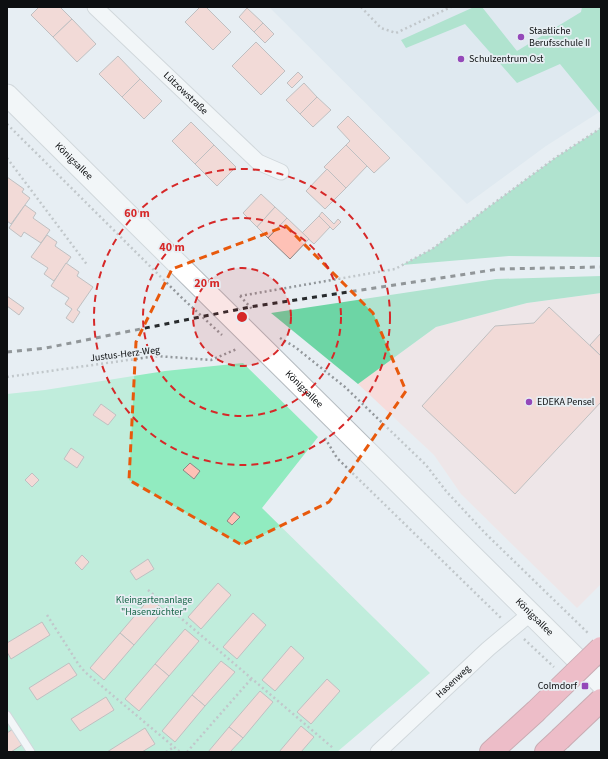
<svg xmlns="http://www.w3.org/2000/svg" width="608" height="759" font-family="'Source Sans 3',sans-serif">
<rect width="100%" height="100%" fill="#e7eef3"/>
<polygon fill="#f7dcdb" points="601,293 601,584 577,608 461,494 434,455 358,384 436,327 527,303"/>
<polygon fill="#d5e2ed" points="269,7 601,7 601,111 546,146 467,204"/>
<polygon fill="#91ebc0" points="243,363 318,437 262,508 430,673 337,752 7,752 7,394 45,390 165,371"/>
<g fill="#6dd5a5">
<polygon points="474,7 482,7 517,51 581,12 582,7 601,7 601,114 560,64 517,83 465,24 406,48 401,40"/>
<polygon points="601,128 601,257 509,256 402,265 432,249 555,158"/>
<polygon points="601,276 601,293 527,303 436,327 358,384 271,313 496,279"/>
</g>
<g fill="#fec1b6" stroke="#8e8685">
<polygon points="39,7 60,7 72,19 53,37 31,15"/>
<polygon points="200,7 206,7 231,32 213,50 185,22"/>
<polygon points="247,8 263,23 254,32 239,17"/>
<polygon points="72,19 96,44 77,62 53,37"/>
<polygon points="263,23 274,34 265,43 254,32"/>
<polygon points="256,42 285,71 261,95 232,66"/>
<polygon points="118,56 140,79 122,97 99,74"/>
<polygon points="298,72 303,77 292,88 287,83"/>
<polygon points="140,79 162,101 144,119 122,97"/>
<polygon points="304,83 317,97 300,114 286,100"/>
<polygon points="317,97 331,110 313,127 300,114"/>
<polygon points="348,116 390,158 374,173 346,145 350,141 337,127"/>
<polygon points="191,122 214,145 195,164 172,141"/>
<polygon points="214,145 236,167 217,186 195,164"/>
<polygon points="346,145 367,166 346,188 324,167"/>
<polygon points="327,169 346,188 325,209 306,191"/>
<polygon points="7,177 24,189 22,192 30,198 11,224 7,221"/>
<polygon points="261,194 275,207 257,227 243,213"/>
<polygon points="25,205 36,213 33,218 50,230 41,243 24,232 21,237 9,228"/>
<polygon points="275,207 287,218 268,238 257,227"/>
<polygon points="322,212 334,224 338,219 341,222 333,230 319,216"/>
<polygon points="319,216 330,227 314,244 302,233"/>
<polygon points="287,218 309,239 290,259 268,238"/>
<polygon points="47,235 57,242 55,246 71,257 54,281 44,274 48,268 31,257"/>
<polygon points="66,263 79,272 77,276 93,287 77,310 80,312 73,323 66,318 72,309 65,304 69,298 51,286"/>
<polygon points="7,296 24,308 19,315 7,306"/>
<polygon points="549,307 601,356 601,402 515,494 422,406 495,326 534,323"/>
<polygon points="601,333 601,356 590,345"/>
<polygon points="101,404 116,415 108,425 93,415"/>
<polygon points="71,448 84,457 77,468 64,459"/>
<polygon points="190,463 200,471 194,479 183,470"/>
<polygon points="32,473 39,480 32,487 25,480"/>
<polygon points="234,512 240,517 232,525 227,521"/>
<polygon points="82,555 89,562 82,570 75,563"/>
<polygon points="148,559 154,569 136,580 130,571"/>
<polygon points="218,583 231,595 201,629 188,617"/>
<polygon points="150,598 164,610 134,645 120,633"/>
<polygon points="253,613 266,625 237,659 223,647"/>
<polygon points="42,622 50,635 11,659 7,652 7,643"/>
<polygon points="185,629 199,641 169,676 155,664"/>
<polygon points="120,633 134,645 104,680 90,668"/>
<polygon points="291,646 304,658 275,691 262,680"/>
<polygon points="221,661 235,672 205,706 192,695"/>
<polygon points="69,663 77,675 37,700 29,688"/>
<polygon points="155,664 169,676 139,711 125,699"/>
<polygon points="327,679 340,691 311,724 297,712"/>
<polygon points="260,691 273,702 243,738 229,727"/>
<polygon points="192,695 205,706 175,742 162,731"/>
<polygon points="106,697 114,710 80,731 71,719"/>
<polygon points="301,726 314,737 301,752 279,752"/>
<polygon points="229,727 243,738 230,752 208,752"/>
<polygon points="145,728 155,744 142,752 107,752"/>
<polygon points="13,729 23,744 11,752 7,752 7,733"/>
</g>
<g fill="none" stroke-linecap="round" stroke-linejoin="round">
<defs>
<polyline id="lane" points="7,715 31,752"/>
<g id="street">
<path id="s1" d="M95,7L258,162L281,172"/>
<path id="s2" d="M378,752L488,649L531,613"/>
</g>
<g id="secondary">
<path id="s3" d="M7,95L601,683"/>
</g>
<g id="highway">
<polyline points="491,752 535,712"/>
<polyline points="546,752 560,739"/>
</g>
</defs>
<use href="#lane" stroke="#b6bcc1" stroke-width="9"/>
<use href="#street" stroke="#b6bcc1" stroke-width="17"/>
<use href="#secondary" stroke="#b6bcc1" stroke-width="23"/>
<use href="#highway" stroke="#a35a67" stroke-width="24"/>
<g stroke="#92979b" stroke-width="2.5" stroke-dasharray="2 3" stroke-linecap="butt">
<polyline points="361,7 381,28 396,33 451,7"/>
<polyline points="7,124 181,297 222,335"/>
<polyline points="7,158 88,266"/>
<polyline points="240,296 252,309"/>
<polyline points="240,296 395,269 432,249 555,158 601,128"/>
<polyline points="280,338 295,347 345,387 426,465 446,491 485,533 589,634"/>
<polyline points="7,377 157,356 211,360 237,349"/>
<polyline points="325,438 337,458 501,618"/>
<polyline points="148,590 333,748"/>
<polyline points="47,615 79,665 85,672 180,752"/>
<polyline points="524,639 554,667"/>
<polyline points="166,752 174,747"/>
<polyline points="187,752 252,678"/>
</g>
<use href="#lane" stroke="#fff" stroke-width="7"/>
<use href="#street" stroke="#fff" stroke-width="15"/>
<use href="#secondary" stroke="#fff" stroke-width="21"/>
<use href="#highway" stroke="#f48295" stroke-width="22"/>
<polyline stroke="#282b2d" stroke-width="3" stroke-dasharray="5 5" stroke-linecap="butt" points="7,352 46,348 250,307 499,269 601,267"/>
<defs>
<g id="highway-bridge">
<polyline points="535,712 601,648"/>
<polyline points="560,739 601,700"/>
</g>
</defs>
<use href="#highway-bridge" stroke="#a35a67" stroke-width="24" stroke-linecap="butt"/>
<use href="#highway-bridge" stroke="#f48295" stroke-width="22"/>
</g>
<path d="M0 0H608V759H0ZM286,226L373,313L406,391L329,502L242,545L129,480L136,342L172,269Z" fill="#e7eef3" fill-opacity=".55" fill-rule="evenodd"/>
<path fill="none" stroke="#e8590c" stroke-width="3" stroke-dasharray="8 5" stroke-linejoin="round" d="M286,226L373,313L406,391L329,502L242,545L129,480L136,342L172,269Z"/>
<circle cx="242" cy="317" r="49" fill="#d62828" fill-opacity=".12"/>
<g fill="none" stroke="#d62828" stroke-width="2" stroke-dasharray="7 5">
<circle cx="242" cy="317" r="49"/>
<circle cx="242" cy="317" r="99"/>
<circle cx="242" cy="317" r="148"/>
</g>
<g fill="#9448b9" stroke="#e7eef3" stroke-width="1.5">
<circle cx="521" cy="37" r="4"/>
<circle cx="461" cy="59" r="4"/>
<circle cx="529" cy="402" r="4"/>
<rect x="581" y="682" width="8" height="8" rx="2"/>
</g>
<g text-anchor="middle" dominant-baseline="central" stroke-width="3.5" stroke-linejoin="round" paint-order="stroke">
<g font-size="10" fill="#0d0f11" stroke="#e7eef3" text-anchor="start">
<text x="529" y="31">Staatliche<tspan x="529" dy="12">Berufsschule II</tspan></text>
<text x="469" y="59">Schulzentrum Ost</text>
<text x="537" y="402">EDEKA Pensel</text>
<text x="577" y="686" text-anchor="end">Colmdorf</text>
</g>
<g font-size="10" fill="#0d0f11" stroke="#e7eef3">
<text stroke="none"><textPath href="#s1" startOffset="125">Lützowstraße</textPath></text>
<text stroke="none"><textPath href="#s3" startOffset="94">Königsallee</textPath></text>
<text transform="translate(125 354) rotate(-7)">Justus-Herz-Weg</text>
<text stroke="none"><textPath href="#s3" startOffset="418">Königsallee</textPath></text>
<text stroke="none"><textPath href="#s3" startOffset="742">Königsallee</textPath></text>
<text stroke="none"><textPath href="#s2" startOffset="103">Hasenweg</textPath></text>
</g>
<g font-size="10" fill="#186648" stroke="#e7eef3">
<text x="154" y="600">Kleingartenanlage<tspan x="154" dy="12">"Hasenzüchter"</tspan></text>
</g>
</g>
<circle cx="242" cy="317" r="6" fill="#d62828" stroke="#e7eef3" stroke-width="2"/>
<g font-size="12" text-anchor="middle" font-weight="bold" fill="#d62828" stroke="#e7eef3" stroke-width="3.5" stroke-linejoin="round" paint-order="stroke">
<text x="137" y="217">60 m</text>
<text x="172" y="251">40 m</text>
<text x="207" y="287">20 m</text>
</g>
<rect width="608" height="759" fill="none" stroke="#0d0f11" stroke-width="16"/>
</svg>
